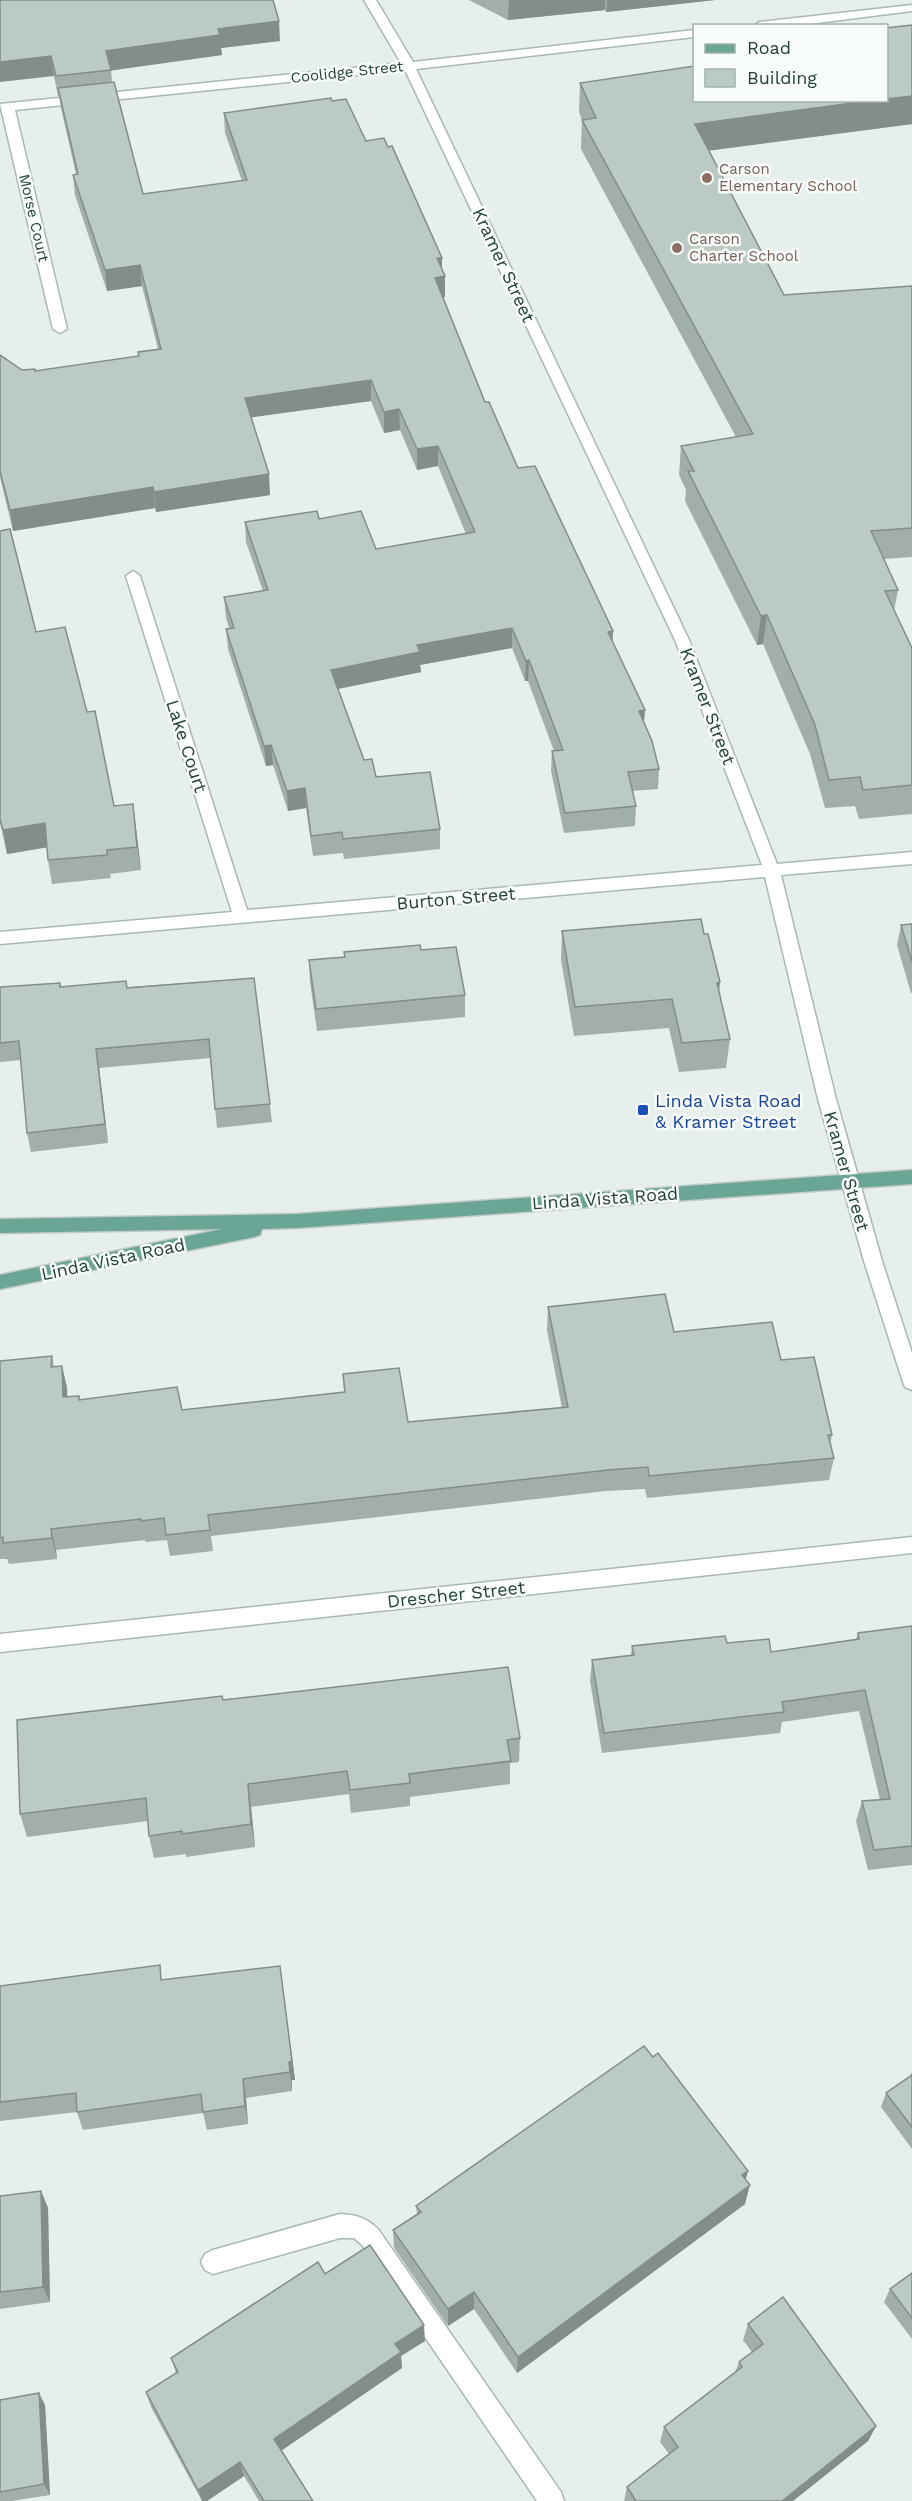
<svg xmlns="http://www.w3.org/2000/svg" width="912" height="2501" font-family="'Work Sans',sans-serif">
<rect width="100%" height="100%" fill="#e6efeb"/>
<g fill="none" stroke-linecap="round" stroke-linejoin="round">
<defs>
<g id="minor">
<polygon points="364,0 376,0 413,62 694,30 694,37 416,69 689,640 777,864 912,852 912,864 781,875 836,1099 882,1261 912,1353 912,1390 905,1387 903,1382 864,1261 818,1099 765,877 0,944 0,932 232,912 126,576 133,571 140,576 247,910 762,865 675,640 405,70 15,110 67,329 60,333 53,329 0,104 401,63"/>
<polygon points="912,5 912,11 793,26 754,26 759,22"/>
<polygon points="912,1537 912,1553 0,1652 0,1634"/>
<path d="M340,2214C357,2215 365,2217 378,2229L561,2492L564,2501H537L362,2245L354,2238H340L213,2274L205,2270L201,2262L205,2254L213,2250Z"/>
</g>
<polygon id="major" points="912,1170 912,1184 297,1228 262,1229 260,1235 254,1237 0,1289 0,1275 222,1229 0,1233 0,1219 297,1214"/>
</defs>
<use href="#minor" stroke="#a8b8b2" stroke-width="3"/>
<use href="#major" stroke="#c2cac8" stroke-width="3"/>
<use href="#minor" fill="#fff" fill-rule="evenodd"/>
<use href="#major" fill="#6aa596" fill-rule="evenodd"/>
</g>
<g fill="#a1aea9">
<polygon points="0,0 280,41 221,48 222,55 111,70 112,82 143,194 242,181 225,133 224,113 332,101 366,141 442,258 442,268 445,276 445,297 443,297 485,402 518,468 613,631 612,642 645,710 644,722 659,769 658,789 632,791 636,806 635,826 564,833 551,771 552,751 554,751 528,681 525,681 512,648 420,665 421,672 338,689 364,760 376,777 440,829 440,849 344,859 343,853 313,856 306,808 288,811 273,765 266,766 228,649 226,629 229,628 226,618 224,597 263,591 246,542 245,522 319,519 376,549 466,534 438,466 417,470 400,430 384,433 371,401 251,417 270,495 156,512 155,508 13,531 0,477 0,355 22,370 35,371 139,356 158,349 142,286 107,291 75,195 73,175 76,174 61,108 59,96 58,96 54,76"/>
<polygon points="469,0 715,0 606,12 605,10 508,20"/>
<polygon points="912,25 912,124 709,150 784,295 912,286 912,557 884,559 898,590 894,611 912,648 912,814 859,819 855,806 825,808 810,754 763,644 757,645 685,501 686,490 679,475 681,446 736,437 581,149 582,120 579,112 580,83 694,100"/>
<polygon points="0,531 36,632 87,712 114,806 133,804 141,870 110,874 111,878 52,884 48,860 47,847 7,854 0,823"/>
<polygon points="912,924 912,993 911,993 897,945 901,925"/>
<polygon points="562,931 704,934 730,1039 726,1068 679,1072 669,1028 574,1036 561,960"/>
<polygon points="421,950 465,995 465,1017 317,1031 310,982 309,960"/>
<polygon points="254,978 272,1122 217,1128 210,1058 99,1068 108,1143 31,1152 27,1133 21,1060 0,1062 0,987 60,983 61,987 126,981 127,987"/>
<polygon points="548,1307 674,1332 781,1360 832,1435 830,1445 834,1458 829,1480 647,1498 645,1489 606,1491 211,1536 213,1551 170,1556 167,1540 145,1542 145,1540 56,1550 57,1559 9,1564 7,1559 0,1559 0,1361 52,1356 54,1367 62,1366 67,1388 67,1397 79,1396 80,1400 182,1410 344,1392 343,1374 408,1422 562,1408 547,1330"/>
<polygon points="912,1626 912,1865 868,1870 856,1821 862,1801 880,1800 859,1711 782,1722 780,1733 602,1753 590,1681 592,1660 631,1655 632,1646 727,1643 771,1652 856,1639 858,1633"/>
<polygon points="223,1700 520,1738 519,1762 510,1763 510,1784 410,1797 410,1806 351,1813 349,1794 251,1807 255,1847 186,1857 186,1854 154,1858 149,1836 148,1821 27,1837 20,1814"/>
<polygon points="280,1966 295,2080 292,2080 292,2091 246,2098 248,2124 207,2130 203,2113 83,2130 77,2112 0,2121 0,1986 163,1980"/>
<polygon points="912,2072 912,2149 881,2107 886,2093 910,2076"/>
<polygon points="746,2180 745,2204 517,2373 474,2309 448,2326 394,2248 393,2230 417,2214 416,2206"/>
<polygon points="41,2191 48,2208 50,2302 0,2309 0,2196"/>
<polygon points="912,2273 912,2339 884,2302 890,2289"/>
<polygon points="325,2274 425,2341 401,2356 402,2368 282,2450 313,2501 259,2501 244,2476 207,2501 202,2501 151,2407 146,2392 176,2373 171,2358"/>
<polygon points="748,2324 876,2426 868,2441 793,2501 624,2501 627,2487 669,2454 660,2442 664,2427 735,2372 739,2362 752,2352 743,2340"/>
<polygon points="0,2400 45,2405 50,2495 12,2501 0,2501"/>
</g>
<g fill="#838d89">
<polygon points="509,0 605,0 605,10 508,20"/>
<polygon points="607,0 715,0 606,12"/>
<polygon points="279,21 280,41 221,48 222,55 108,71 106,51 218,29"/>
<polygon points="51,56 54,76 0,82 0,62"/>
<polygon points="912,96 912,124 692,153 695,124 875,100 886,100 886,99"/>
<polygon points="437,258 442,258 442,277 445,276 445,297 435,298 435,278"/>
<polygon points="140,265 142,286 107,291 105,270"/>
<polygon points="371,380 371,401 247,418 245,398"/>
<polygon points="399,409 400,430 384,433 384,412"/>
<polygon points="438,446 438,466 417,470 417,449"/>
<polygon points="269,474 270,495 156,512 154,492"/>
<polygon points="153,487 155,508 13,531 10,510"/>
<polygon points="767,615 763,644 757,645 761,616"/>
<polygon points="512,628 512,648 420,665 421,672 332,690 331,670 417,645"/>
<polygon points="613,631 612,651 608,632"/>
<polygon points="529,660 528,681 525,681 526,661"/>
<polygon points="645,710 643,730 639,711"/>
<polygon points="271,745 273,765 266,766 264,746"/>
<polygon points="305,788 306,808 288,811 287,791"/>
<polygon points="133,804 136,828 141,870 137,847"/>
<polygon points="45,823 49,847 7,854 3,830"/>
<polygon points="720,982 717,1011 717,983"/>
<polygon points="96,1049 99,1068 108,1143 105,1124"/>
<polygon points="62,1366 67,1388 68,1419 63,1397"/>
<polygon points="51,1529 56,1550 57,1559 52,1538"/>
<polygon points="248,1784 251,1807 255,1847 251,1824"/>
<polygon points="280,1966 295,2080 292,2080 292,2091 290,2072"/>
<polygon points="243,2079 246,2098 248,2124 245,2106"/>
<polygon points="748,2171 743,2190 742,2175"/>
<polygon points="750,2185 745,2204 517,2373 518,2357"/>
<polygon points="41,2191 48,2208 50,2302 43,2287"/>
<polygon points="474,2292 474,2309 448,2326 448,2309"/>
<polygon points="424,2325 425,2341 401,2356 402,2368 278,2453 274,2439 395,2344"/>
<polygon points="39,2393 45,2405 50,2495 44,2484"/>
<polygon points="876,2426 868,2441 793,2501 782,2501"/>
<polygon points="240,2462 244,2476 207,2501 202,2501 198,2490"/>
</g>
<g fill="#bbcac4" stroke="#838d89" stroke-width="1.5">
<polygon points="0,0 273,0 279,21 218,29 220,35 106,51 111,70 56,76 51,56 0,62"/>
<polygon points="912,25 912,96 886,99 886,28"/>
<polygon points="694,66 694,100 875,100 695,124 784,295 912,286 912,528 871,531 898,590 885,591 912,648 912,785 863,790 860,777 829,780 815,725 767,615 761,616 688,471 694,471 681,446 753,434 582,120 596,118 580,83"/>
<polygon points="114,82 143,194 247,180 224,113 331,98 332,101 346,99 366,141 384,138 388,147 392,146 442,258 437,258 445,276 435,278 485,402 489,402 518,468 535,466 613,631 608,632 645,710 639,711 652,741 659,769 628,772 636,806 565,813 552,751 563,750 529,660 526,661 512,628 417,645 420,652 331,670 364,760 372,759 376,777 430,772 440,829 343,839 342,832 311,836 305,788 287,791 271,745 264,746 226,629 234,628 224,597 268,590 245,522 317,511 319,519 361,511 376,549 475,532 438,446 417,449 399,409 384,412 371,380 245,398 269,474 154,492 153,487 10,510 0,471 0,355 22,370 35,369 35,371 139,356 138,352 161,349 140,265 105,270 73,175 78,174 58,88"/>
<polygon points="10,529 36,632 65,627 87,712 95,711 114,806 133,804 137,847 107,850 107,855 48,860 45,823 3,830 0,819 0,531"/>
<polygon points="701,919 704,934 708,934 720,982 717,983 730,1039 682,1043 672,999 575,1007 562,931"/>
<polygon points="912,924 912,962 901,925"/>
<polygon points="420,945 421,950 456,947 465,995 316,1009 309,960 345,957 344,952"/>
<polygon points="254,978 270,1104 215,1109 209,1039 96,1049 105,1124 27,1133 19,1041 0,1043 0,987 60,983 60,987 126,981 127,988"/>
<polygon points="665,1294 674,1332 772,1322 781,1360 814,1357 832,1435 828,1435 834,1458 649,1476 648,1467 608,1470 208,1515 210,1530 166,1535 164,1518 141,1521 141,1519 51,1529 52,1538 3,1543 3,1537 0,1538 0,1361 52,1356 51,1367 62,1366 63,1397 79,1396 79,1400 177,1387 182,1410 345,1392 343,1374 399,1368 408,1422 568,1407 548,1307"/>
<polygon points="912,1626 912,1846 874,1850 862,1801 890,1799 865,1690 782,1702 784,1712 604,1733 592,1660 634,1655 632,1646 725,1636 727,1643 769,1639 771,1652 859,1639 858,1633"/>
<polygon points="508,1667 520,1738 507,1740 511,1761 409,1774 410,1783 350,1790 347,1771 248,1784 251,1824 182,1834 182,1831 149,1836 146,1798 20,1814 17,1720 222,1696 223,1700"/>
<polygon points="160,1965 161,1980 280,1966 292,2061 289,2062 290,2072 243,2079 245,2106 203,2112 201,2094 77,2112 76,2093 0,2102 0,1986"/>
<polygon points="644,2046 653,2057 658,2053 748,2171 742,2175 750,2185 518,2357 474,2292 448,2309 393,2230 421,2212 416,2206"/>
<polygon points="912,2075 912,2127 886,2093"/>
<polygon points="41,2191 43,2287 0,2292 0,2196"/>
<polygon points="370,2245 424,2325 395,2344 401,2352 274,2439 313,2501 264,2501 240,2462 198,2490 146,2392 178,2372 171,2358 318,2262 325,2274"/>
<polygon points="912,2273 912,2318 890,2289"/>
<polygon points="783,2297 876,2426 782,2501 636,2501 627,2487 678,2447 664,2427 742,2367 739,2362 763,2344 748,2324"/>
<polygon points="39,2393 44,2484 0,2492 0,2400"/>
</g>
<g fill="#8d6e63" stroke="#f7fbf9" stroke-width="2">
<circle cx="707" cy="178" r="6"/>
<circle cx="677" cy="248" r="6"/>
</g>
<rect fill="#1a4fb4" stroke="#f7fbf9" stroke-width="2" x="637" y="1104" width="12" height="12" rx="3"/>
<g text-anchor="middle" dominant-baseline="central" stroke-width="5" stroke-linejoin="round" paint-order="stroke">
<g font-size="15" fill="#24423a" stroke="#f7fbf9">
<text transform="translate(347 72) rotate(-6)">Coolidge Street</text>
<text transform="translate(34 218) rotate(77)">Morse Court</text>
</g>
<g font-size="15" fill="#785e54" stroke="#f7fbf9" text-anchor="start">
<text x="719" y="169">Carson<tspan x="719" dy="17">Elementary School</tspan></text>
<text x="689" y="239">Carson<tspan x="689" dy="17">Charter School</tspan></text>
</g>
<g font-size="18" fill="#24423a" stroke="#f7fbf9">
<text transform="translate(504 265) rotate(65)">Kramer Street</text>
<text transform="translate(708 706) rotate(69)">Kramer Street</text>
<text transform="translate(187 746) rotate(72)">Lake Court</text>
<text transform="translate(456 898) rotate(-5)">Burton Street</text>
<text transform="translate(847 1171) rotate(74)">Kramer Street</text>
<text transform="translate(605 1198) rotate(-4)">Linda Vista Road</text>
<text transform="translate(113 1259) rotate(-12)">Linda Vista Road</text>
<text transform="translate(456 1594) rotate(-6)">Drescher Street</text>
</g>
<g font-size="18" fill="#164399" stroke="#f7fbf9" text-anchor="start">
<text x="655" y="1100">Linda Vista Road<tspan x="655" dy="21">&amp; Kramer Street</tspan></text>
</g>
</g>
<rect x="693" y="24" width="195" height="78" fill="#f7fbf9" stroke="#a3b1ad" stroke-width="1.5"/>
<rect x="705" y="44" width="30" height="9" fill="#6aa596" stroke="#a3b1ad" stroke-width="1.5"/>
<text x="747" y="54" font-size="18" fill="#24423a">Road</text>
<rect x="705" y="69" width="30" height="18" fill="#bbcac4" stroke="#a3b1ad" stroke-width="1.5"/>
<text x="747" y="84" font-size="18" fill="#24423a">Building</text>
</svg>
